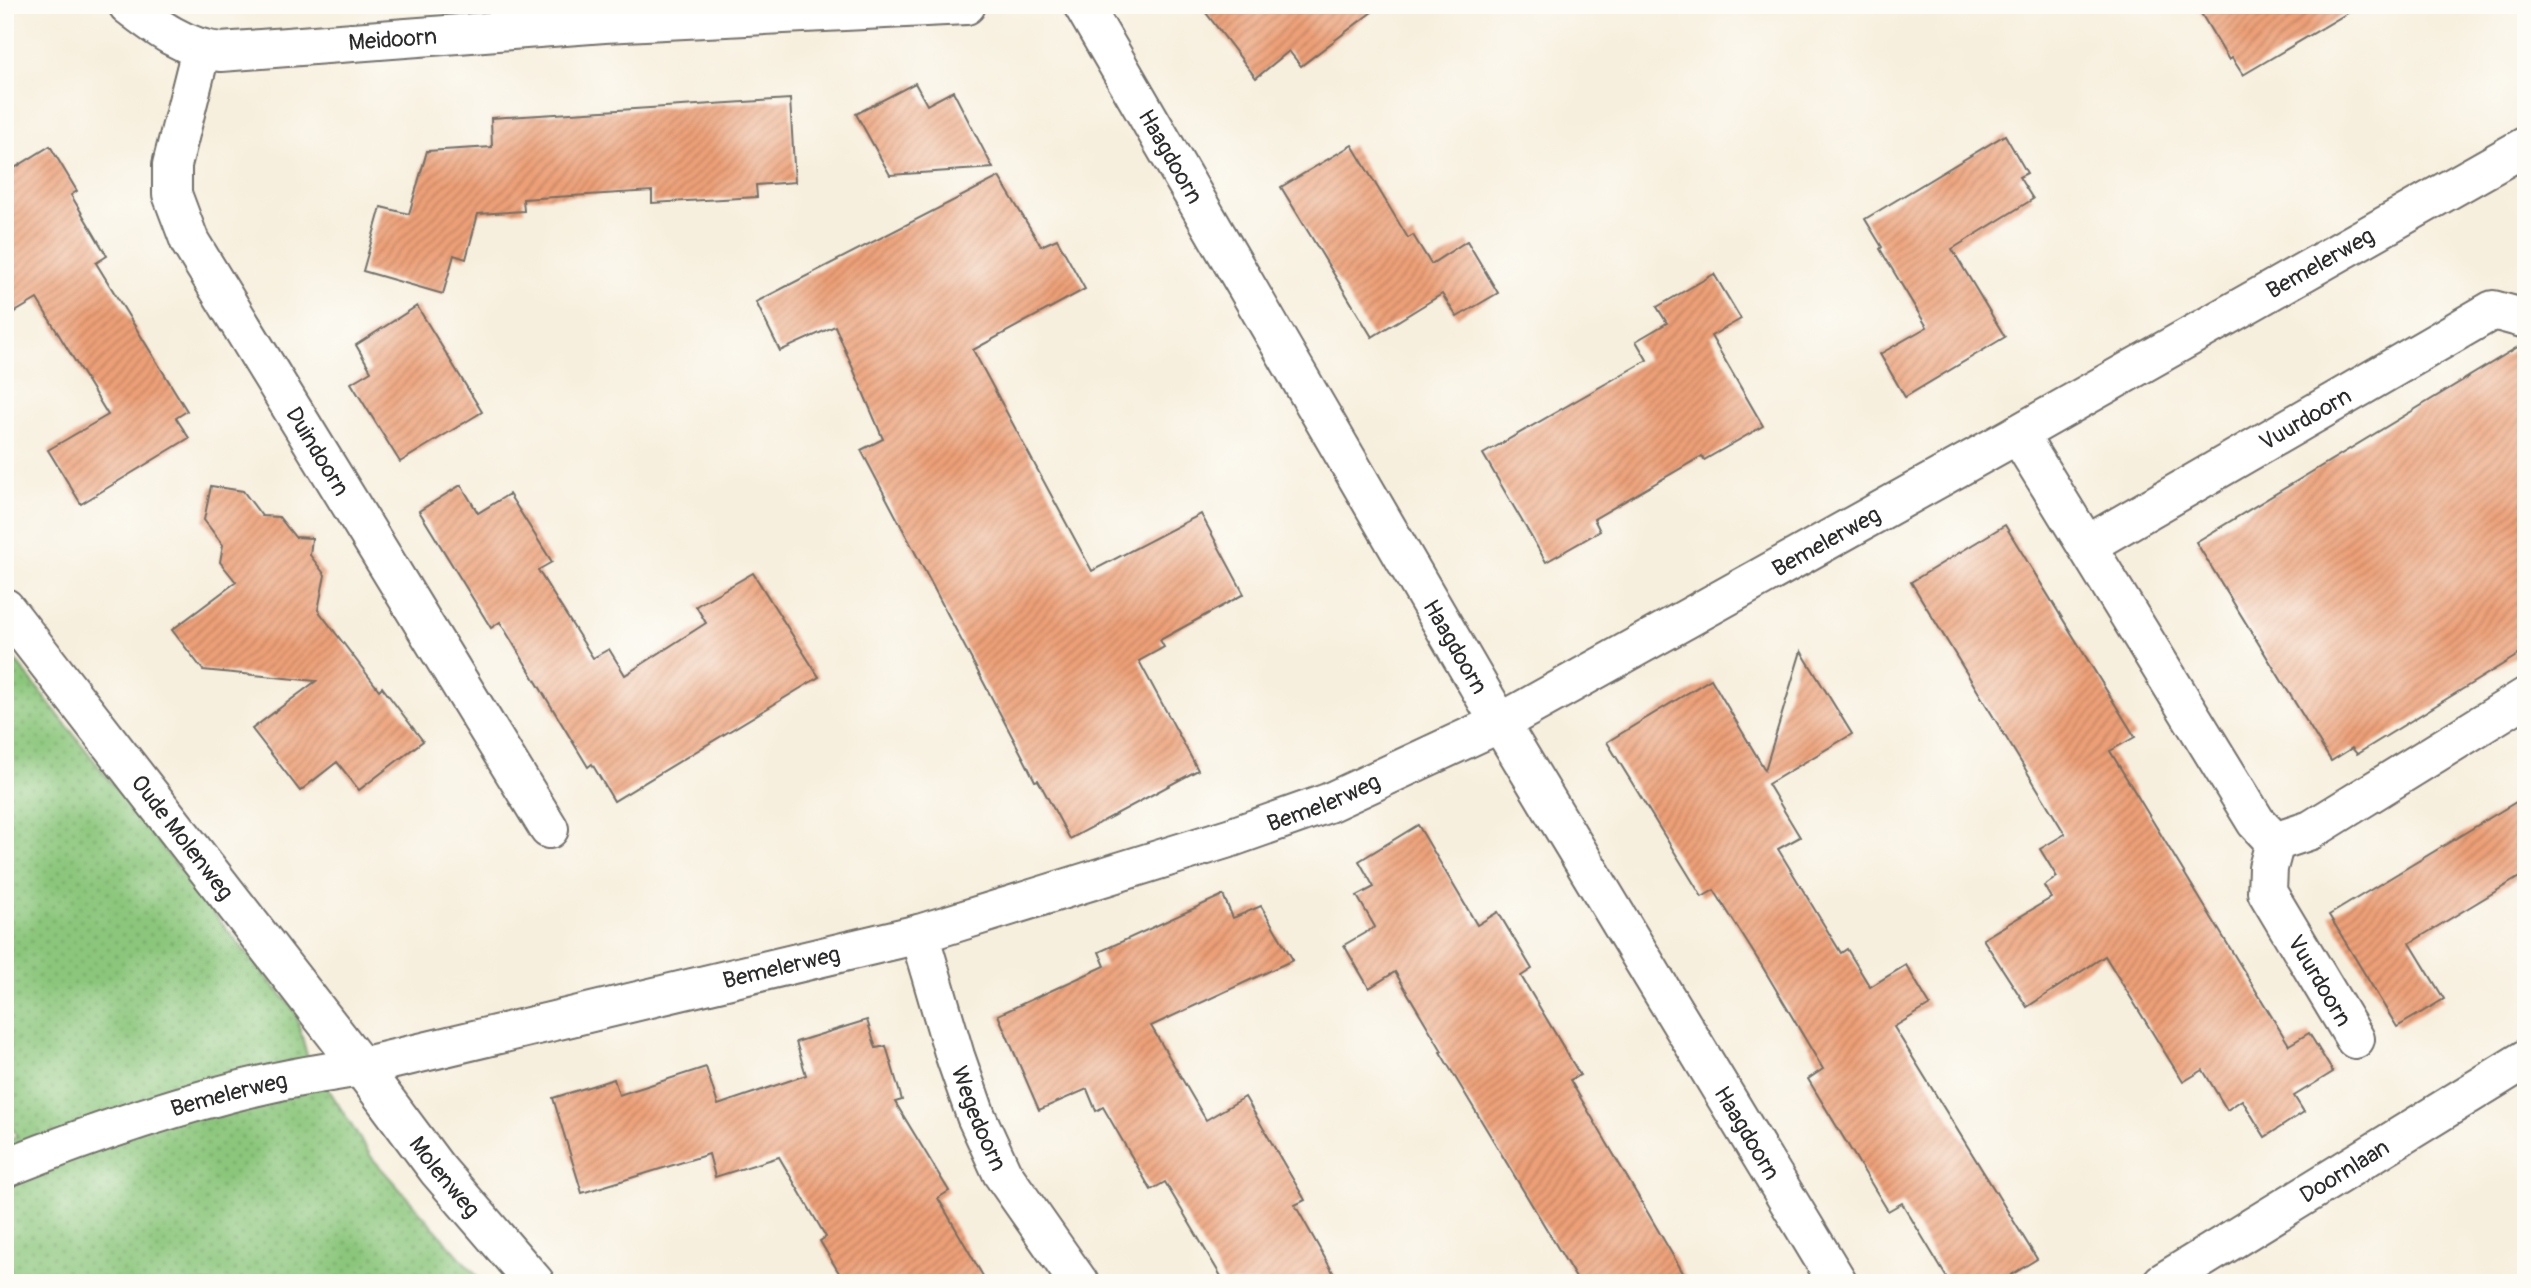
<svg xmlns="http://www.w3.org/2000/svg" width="2531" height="1288" font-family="Pangolin,sans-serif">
<defs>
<pattern id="grass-dots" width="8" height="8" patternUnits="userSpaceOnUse" patternTransform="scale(1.75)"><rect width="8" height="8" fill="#8bc67b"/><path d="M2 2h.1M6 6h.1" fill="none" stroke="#72a165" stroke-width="1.8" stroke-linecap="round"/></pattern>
<pattern id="building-hatch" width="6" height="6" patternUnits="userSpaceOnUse" patternTransform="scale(1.75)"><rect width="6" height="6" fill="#eda077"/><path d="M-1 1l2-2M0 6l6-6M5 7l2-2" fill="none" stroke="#c08362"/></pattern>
</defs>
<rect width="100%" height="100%" fill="#fdfcf7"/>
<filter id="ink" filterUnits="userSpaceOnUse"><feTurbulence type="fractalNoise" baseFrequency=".0143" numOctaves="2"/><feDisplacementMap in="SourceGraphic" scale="14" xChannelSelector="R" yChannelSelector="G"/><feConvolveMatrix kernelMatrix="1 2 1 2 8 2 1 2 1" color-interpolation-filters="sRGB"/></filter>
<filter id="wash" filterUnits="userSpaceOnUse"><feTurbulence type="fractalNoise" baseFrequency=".00686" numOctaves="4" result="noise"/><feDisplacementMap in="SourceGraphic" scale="28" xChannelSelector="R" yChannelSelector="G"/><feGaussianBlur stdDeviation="1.57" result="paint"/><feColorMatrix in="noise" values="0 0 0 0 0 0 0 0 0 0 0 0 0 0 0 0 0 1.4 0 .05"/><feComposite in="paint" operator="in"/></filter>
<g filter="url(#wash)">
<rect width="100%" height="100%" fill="#f7efdd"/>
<polygon fill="url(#grass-dots)" stroke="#5b7853" stroke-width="2" points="5,647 228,931 295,1011 307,1055 372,1158 483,1283 5,1283 5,1141 17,1136 5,1117"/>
<g id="blocks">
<g fill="url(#building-hatch)">
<polygon points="1200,5 1381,5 1301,66 1289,51 1256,78"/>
<polygon points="2196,5 2361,5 2243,75 2232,58 2229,60"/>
<polygon points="915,83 927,105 953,91 993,168 890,175 856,114"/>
<polygon points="790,99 795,182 756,185 757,197 652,203 652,191 523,199 524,211 478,214 466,259 454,255 443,294 363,271 381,207 409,214 427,151 492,147 491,118"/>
<polygon points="2005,135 2027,173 2019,177 2033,199 1952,249 2005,337 1905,397 1880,354 1927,327 1880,249 1882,247 1865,219"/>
<polygon points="1352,145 1408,238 1413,235 1431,264 1467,241 1498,293 1457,317 1442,294 1372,337 1281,187"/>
<polygon points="50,146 77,191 71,195 107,256 96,263 187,411 176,418 189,438 81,504 48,450 108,415 37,299 5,318 5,174"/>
<polygon points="999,177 1041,246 1057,239 1085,289 973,350 1092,571 1201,514 1244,594 1160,640 1164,647 1139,661 1198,770 1070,839 1038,780 1035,781 1024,759 861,450 883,439 835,326 780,351 756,302"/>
<polygon points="1714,274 1741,319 1711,336 1763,426 1704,460 1702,456 1594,519 1600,531 1546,562 1483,454 1647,360 1636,341 1667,323 1657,307"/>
<polygon points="417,306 482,412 400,462 351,383 371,371 356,345"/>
<polygon points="2526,342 2526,650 2357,754 2352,748 2331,761 2196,542"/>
<polygon points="461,485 478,513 509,494 552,562 538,570 593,658 609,649 625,675 706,623 696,606 753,573 819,677 614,801 592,764 588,767 500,622 491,628 419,511"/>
<polygon points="211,486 243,491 262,516 279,517 295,537 312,538 310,555 325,575 318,610 379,690 382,687 423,741 359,790 337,762 300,791 252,729 316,681 203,670 172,630 236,582 220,562 223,545 204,520"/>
<polygon points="2005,525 2135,737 2110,751 2289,1045 2309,1033 2333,1072 2294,1096 2304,1112 2265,1137 2242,1100 2227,1110 2203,1070 2183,1082 2105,956 2027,1007 1983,939 2051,898 2044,886 2057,877 2040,849 2065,834 1911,582"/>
<polygon points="1801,651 1852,734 1768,784 1800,837 1778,849 1841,953 1847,949 1870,987 1906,965 1930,1005 1894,1027 2037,1259 1998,1283 1950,1283 1902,1203 1888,1211 1808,1079 1823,1069 1762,966 1714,890 1702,897 1607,742 1711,679 1765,770"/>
<polygon points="2526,796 2526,873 2410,943 2444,999 2397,1027 2329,915"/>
<polygon points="1418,825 1477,925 1498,912 1532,969 1521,976 1580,1075 1570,1080 1689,1283 1579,1283 1440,1052 1442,1051 1395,972 1369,988 1344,945 1375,927 1357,896 1374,887 1359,861"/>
<polygon points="1223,895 1233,918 1261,906 1293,960 1151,1026 1206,1120 1245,1097 1305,1200 1295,1205 1339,1283 1225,1283 1165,1182 1151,1190 1103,1107 1096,1111 1087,1089 1039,1110 998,1015 1105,966 1099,952"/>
<polygon points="867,1020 876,1048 886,1046 902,1100 895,1102 949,1191 938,1198 987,1283 845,1283 820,1241 826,1237 779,1157 715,1177 709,1154 582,1193 553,1098 614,1079 619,1095 706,1067 718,1105 806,1075 796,1042"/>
</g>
</g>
</g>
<g filter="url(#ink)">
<use href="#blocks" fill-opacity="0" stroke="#727069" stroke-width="2"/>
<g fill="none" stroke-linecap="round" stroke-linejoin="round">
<defs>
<g id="minor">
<path id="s1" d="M128,5C156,27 185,49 221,52L604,23L966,5"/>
<path id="s2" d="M1083,5L1500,723L1838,1283"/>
<path id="s3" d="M201,50L172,165V194L190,242L549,829"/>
<polyline points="2018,434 2256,822 2275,842 2311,830 2526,697"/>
<path id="s4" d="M2087,545L2493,310L2526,319"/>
<path id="s5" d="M5,608L361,1067L919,934L1232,837L1328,803L1500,723L2018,434L2526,146"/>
<path id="s6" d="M2275,842L2268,868L2267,892L2355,1039"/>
<path id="s7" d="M919,934L955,1056L976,1116L1002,1173L1079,1283"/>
</g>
<g id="tertiary">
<path id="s8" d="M5,1168C91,1134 180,1103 271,1083C300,1076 331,1072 361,1067L437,1169L535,1283"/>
<path id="s9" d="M2162,1283L2526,1059"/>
</g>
</defs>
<use href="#minor" stroke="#727069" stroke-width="42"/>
<use href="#tertiary" stroke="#727069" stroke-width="42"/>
<use href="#minor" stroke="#fff" stroke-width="38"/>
<use href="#tertiary" stroke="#fff" stroke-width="38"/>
</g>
</g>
<g text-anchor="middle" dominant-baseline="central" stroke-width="6" stroke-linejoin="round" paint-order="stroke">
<g font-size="23" fill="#2b2b2b" stroke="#fdfcf7">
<text stroke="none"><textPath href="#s1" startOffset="278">Meidoorn</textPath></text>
<text stroke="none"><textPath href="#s2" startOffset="175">Haagdoorn</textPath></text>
<text stroke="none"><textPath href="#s5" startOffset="2714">Bemelerweg</textPath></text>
<text stroke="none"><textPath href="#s4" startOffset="252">Vuurdoorn</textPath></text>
<text stroke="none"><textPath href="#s3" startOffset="444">Duindoorn</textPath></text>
<text stroke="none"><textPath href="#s5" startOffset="2147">Bemelerweg</textPath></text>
<text stroke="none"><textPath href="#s2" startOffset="742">Haagdoorn</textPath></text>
<text stroke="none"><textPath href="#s5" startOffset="1580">Bemelerweg</textPath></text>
<text stroke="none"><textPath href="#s5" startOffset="290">Oude Molenweg</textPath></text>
<text stroke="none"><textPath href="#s5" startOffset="1013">Bemelerweg</textPath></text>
<text stroke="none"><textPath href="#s6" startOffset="154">Vuurdoorn</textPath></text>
<text stroke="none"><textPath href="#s8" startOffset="236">Bemelerweg</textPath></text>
<text stroke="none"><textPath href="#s7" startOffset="194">Wegedoorn</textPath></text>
<text stroke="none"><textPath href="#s2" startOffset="1309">Haagdoorn</textPath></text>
<text stroke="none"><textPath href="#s9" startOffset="214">Doornlaan</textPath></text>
<text stroke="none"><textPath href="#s8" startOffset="509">Molenweg</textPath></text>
</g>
</g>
<rect width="2531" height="1288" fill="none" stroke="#fdfcf7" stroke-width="28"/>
</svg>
